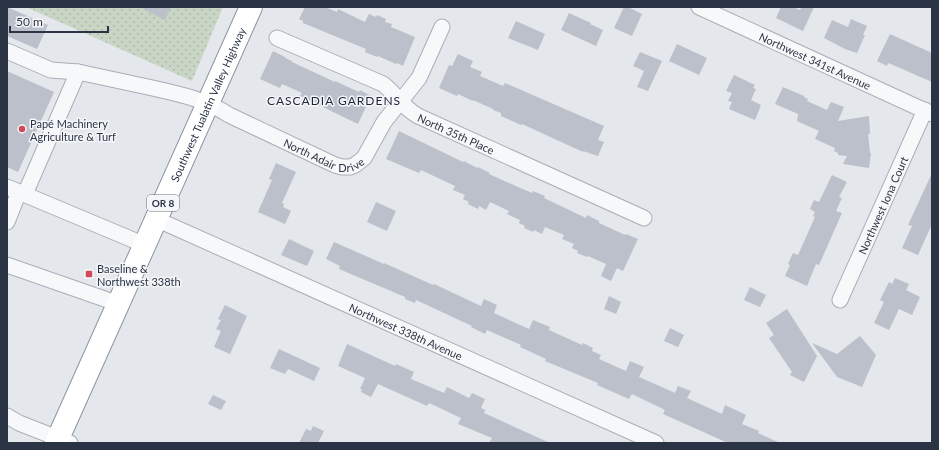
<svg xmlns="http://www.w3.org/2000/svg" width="939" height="450" font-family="Lato,sans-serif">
<defs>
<pattern id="grass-dots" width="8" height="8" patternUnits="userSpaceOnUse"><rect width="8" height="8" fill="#c9d6c5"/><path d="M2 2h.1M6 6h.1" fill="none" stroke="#adb8ab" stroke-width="1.8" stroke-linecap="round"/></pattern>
</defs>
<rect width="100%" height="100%" fill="#e4e7ec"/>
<polygon fill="url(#grass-dots)" points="26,7 223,7 192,81"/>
<g fill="#bbc0ca">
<polygon points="7,7 48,25 37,49 7,36"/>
<polygon points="140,7 171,7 165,20"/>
<polygon points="305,7 325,7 337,12 338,9 365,22 369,14 376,17 377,15 386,19 385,22 392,24 391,27 415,37 403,66 397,63 396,64 378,56 377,57 365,52 366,49 303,23 303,21 299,19"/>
<polygon points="624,7 628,7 642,14 632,36 614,28"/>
<polygon points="781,7 793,7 800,10 802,7 814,7 803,31 776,18"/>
<polygon points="569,13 591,23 590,24 603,30 596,46 561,30"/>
<polygon points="851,19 867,26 863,35 865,35 857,53 845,49 824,38 832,20 848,27"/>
<polygon points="516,21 545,34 538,50 508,38"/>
<polygon points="890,34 932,53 932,82 900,68 888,63 887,66 877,61"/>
<polygon points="677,44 707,58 699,75 669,61"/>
<polygon points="273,51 285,57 285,58 292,61 292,62 335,82 335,81 359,92 360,90 371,96 358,124 300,96 302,93 282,84 280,88 260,79"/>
<polygon points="640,52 662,61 648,91 637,87 644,71 633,66"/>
<polygon points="458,54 473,61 470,67 482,72 480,76 503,86 505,83 604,126 598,140 604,142 598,156 583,151 583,152 522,124 521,125 501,116 501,113 493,110 493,109 473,100 473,101 458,94 457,96 439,88 449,65 452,66"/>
<polygon points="7,71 54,92 18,172 7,167"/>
<polygon points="734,75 755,85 753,88 756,89 751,100 761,105 755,120 729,109 732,102 728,101 732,93 726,91"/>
<polygon points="783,87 804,96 804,97 808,99 807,101 827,110 831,102 844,107 838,121 869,116 870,134 868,134 870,153 871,153 869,168 843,164 847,156 838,155 838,153 834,151 835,148 815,139 819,131 797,121 798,114 775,104"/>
<polygon points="399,131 463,162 464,161 477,168 478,167 490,173 489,174 518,187 532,193 533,191 545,196 544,198 586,218 587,215 599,221 599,223 625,235 626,234 638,239 623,271 617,268 611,281 601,276 606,264 588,256 587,257 577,253 578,251 572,248 574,244 562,239 564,235 545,227 542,234 534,230 533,232 524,228 525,226 519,223 520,220 507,214 509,211 490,202 486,210 479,206 478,209 468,204 469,202 463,199 465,195 453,190 455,186 421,170 419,173 386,159"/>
<polygon points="276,163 296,172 282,203 284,204 283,207 291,211 285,224 258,212 272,180 269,179"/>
<polygon points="932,173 932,224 918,255 902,248 912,226 908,225"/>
<polygon points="832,175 847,182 839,197 842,198 836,211 842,213 819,265 816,264 807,286 785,276 790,265 788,264 793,253 798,255 815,217 813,216 815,212 810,209 814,200 819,202"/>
<polygon points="376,202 396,211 387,231 367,222"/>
<polygon points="289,239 314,251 307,266 281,255"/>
<polygon points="334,242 384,264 384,263 433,285 434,284 481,306 484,299 497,305 494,313 529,329 533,320 550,327 549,330 582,345 583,343 593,348 592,351 601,355 599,359 626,371 630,361 644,367 639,377 673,392 675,393 678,386 691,391 687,398 722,414 725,405 740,412 746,415 742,424 759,431 758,433 780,443 728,443 663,414 665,410 632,394 629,399 597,385 598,383 545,361 546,359 520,347 521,345 487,330 485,334 471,327 472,326 416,300 415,303 405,299 405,297 339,269 340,266 326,259"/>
<polygon points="895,278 909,284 906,290 920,297 912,315 899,309 889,330 874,323 884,302 880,300 889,282 892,284"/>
<polygon points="750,287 766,295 760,307 744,300"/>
<polygon points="609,296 621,302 616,314 604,309"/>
<polygon points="225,305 247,316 230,354 214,347 221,331 216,329 221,320 218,319"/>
<polygon points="787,309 817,356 804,382 790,375 792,372 769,338 774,335 766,323"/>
<polygon points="670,328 684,335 678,347 664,341"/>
<polygon points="860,336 876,355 862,387 837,377 812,343 837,354"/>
<polygon points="347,344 395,366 396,364 414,372 411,379 444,393 447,387 469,398 472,393 485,399 481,408 485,410 484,413 550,443 489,443 492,438 458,424 461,418 429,403 427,406 378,384 371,397 361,392 362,389 360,389 365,378 338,366"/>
<polygon points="279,349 320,368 314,381 288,369 285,374 270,368"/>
<polygon points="213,395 226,401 221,410 208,404"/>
<polygon points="313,426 324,431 318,443 299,443 306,429 311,431"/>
</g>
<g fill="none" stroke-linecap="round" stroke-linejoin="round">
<defs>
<g id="minor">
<path id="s1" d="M699,7L932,114"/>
<path id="s2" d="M277,38L383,84C396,94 402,107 418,116L644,218"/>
<polyline points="7,51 51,70 78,72"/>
<polyline points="7,187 145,245"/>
<path id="s3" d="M25,194L78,72C101,77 124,82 148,87C175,93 205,99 229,115L335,165L342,167H350L355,165L364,158L384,122L419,78L442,27"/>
<path id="s4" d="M156,219L656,443"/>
<polyline points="7,222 19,192"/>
<polyline points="7,265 119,304"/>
<path id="s5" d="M840,300L925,110"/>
<polyline points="7,416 19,423 70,443"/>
</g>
<g id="highway">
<path id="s6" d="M56,443L251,7"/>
</g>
</defs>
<use href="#minor" stroke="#a9aeb7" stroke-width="17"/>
<use href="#highway" stroke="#8b94a3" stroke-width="24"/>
<use href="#minor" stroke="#f7f8fa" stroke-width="15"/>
<use href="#highway" stroke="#fff" stroke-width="22"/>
</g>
<g fill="#d1495b" stroke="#f4f6f9" stroke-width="1.5">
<circle cx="22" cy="129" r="4"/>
<rect x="85" y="270" width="8" height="8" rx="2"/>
</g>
<g text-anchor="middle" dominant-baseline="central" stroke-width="3" stroke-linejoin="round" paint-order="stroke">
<rect fill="#f4f6f9" stroke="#676e7b" stroke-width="1" x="147" y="195" width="32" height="16" rx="3"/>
<g font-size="10" font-weight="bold" fill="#2b3445">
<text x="163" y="203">OR 8</text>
</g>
<g font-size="11" fill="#2b3445" stroke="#f4f6f9">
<text stroke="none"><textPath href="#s1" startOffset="128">Northwest 341st Avenue</textPath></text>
<text stroke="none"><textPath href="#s6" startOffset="371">Southwest Tualatin Valley Highway</textPath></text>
<text stroke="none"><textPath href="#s2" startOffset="205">North 35th Place</textPath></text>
<text stroke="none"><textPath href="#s3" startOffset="395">North Adair Drive</textPath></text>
<text stroke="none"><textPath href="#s5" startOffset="104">Northwest Iona Court</textPath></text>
<text stroke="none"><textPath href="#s4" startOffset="274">Northwest 338th Avenue</textPath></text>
</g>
<g font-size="11" fill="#2b3445" stroke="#f4f6f9" text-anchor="start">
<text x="30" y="123">Papé Machinery<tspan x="30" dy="13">Agriculture &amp; Turf</tspan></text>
<text x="97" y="268">Baseline &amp;<tspan x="97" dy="13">Northwest 338th</tspan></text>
</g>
<g font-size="12" letter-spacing="1" fill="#1d2536" stroke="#f4f6f9">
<text x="334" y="100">CASCADIA GARDENS</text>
</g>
</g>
<rect width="939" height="450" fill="none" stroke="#2b3445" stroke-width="16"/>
<path d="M10 26v6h98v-6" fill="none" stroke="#2b3445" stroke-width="2"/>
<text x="16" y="26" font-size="12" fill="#2b3445" stroke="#f4f6f9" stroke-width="3" paint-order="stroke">50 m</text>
</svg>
